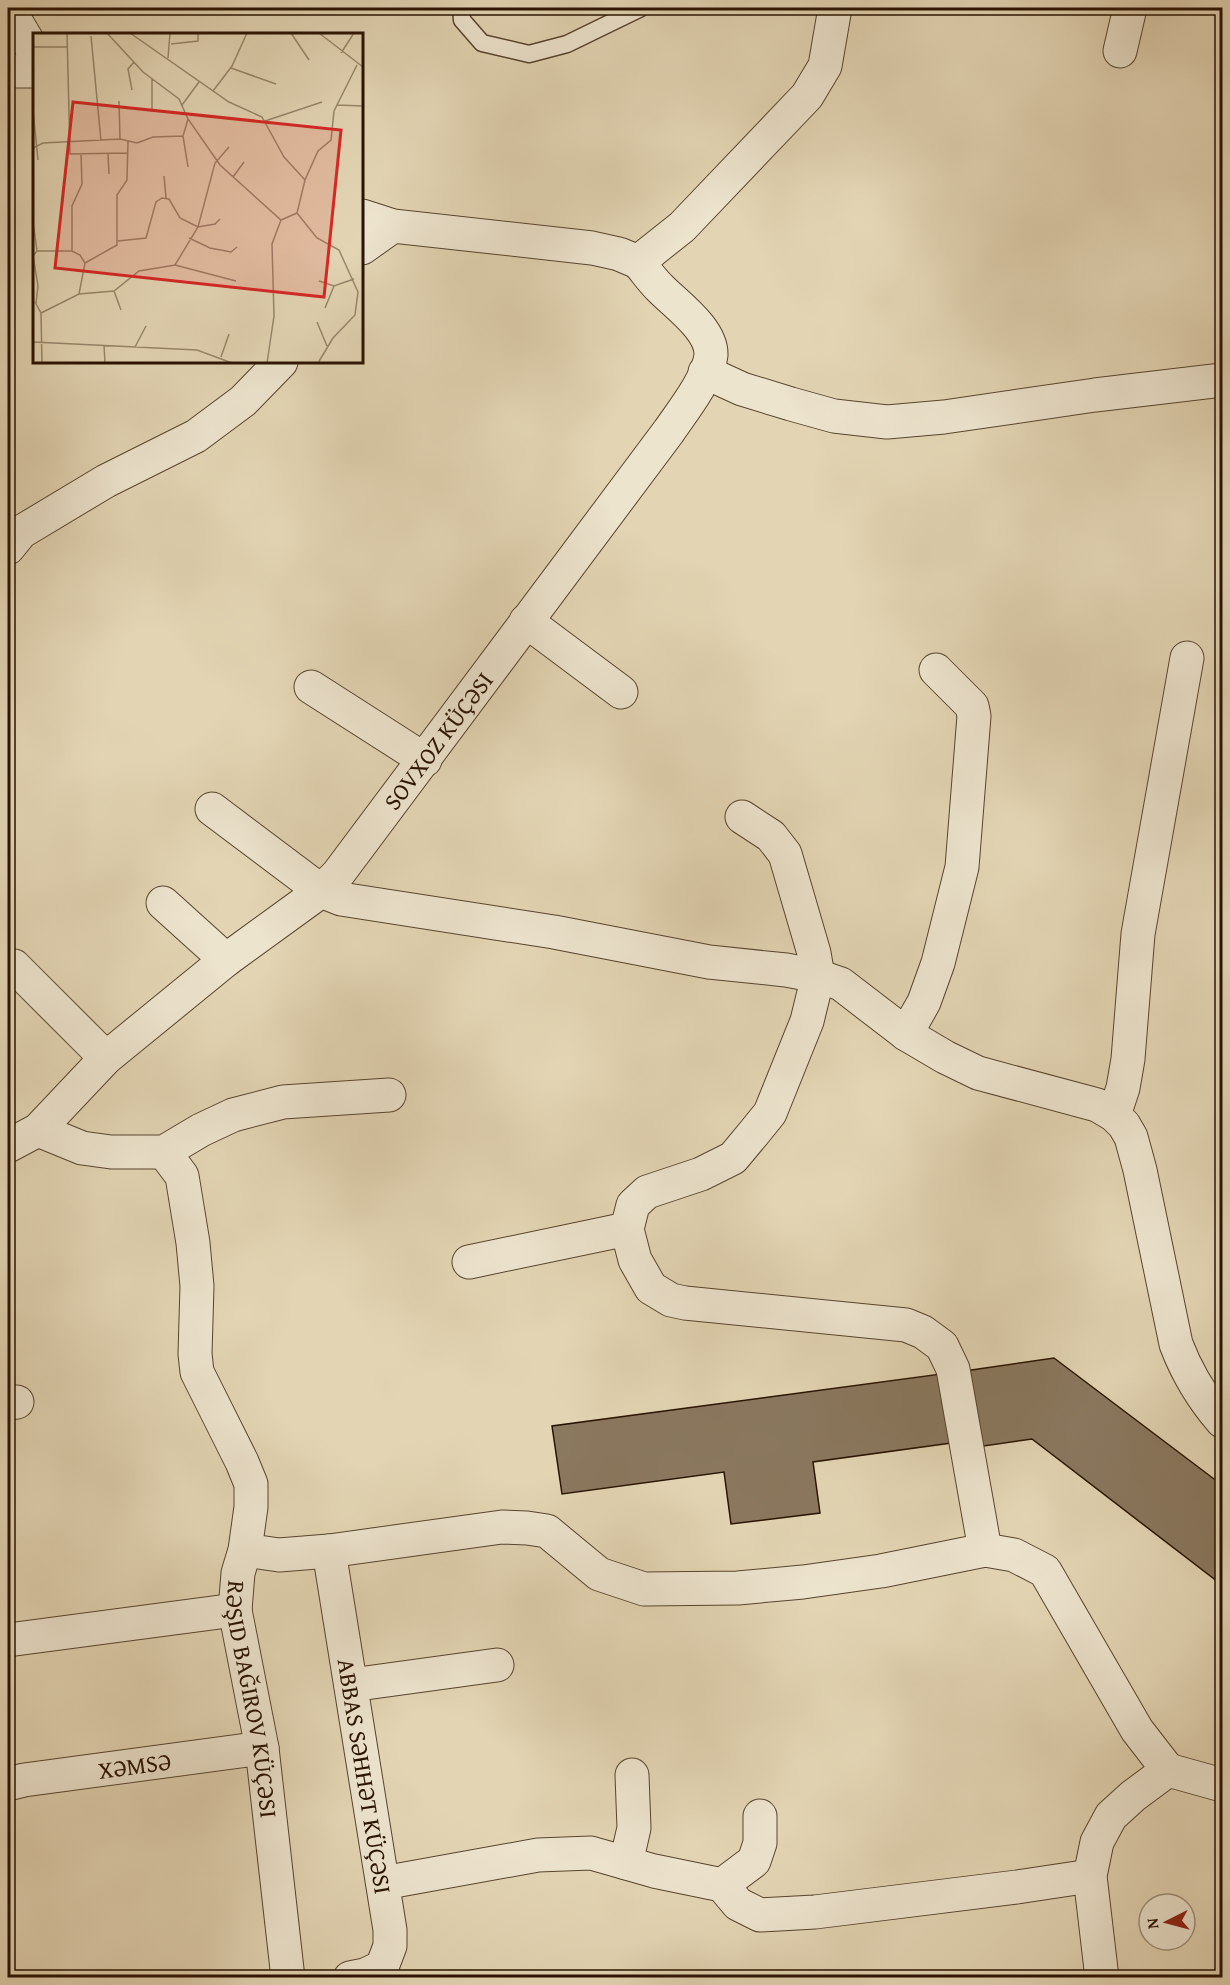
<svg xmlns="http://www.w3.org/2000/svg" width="1230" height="1985" font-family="'Gentium Book Plus',serif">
<rect width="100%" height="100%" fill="#e3d5b4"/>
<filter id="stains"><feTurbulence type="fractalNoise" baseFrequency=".00333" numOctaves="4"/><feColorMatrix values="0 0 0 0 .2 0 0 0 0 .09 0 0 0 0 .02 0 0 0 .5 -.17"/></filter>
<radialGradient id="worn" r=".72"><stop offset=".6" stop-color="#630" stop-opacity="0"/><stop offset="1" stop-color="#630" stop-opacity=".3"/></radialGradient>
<g fill="#8a785f" stroke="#291302" stroke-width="1.5">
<polygon points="1054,1358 1222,1485 1222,1585 1032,1439 977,1447 965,1371"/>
<polygon points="941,1374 951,1443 813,1462 820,1513 731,1524 724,1472 562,1494 552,1426"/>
</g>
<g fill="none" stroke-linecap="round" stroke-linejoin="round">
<defs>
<polyline id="lane" points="461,8 462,20 482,43 529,54 567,44 641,8"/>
<g id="street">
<polyline points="8,8 34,52"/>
<polyline points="1120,51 1130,8"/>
<polyline points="8,71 34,71"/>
<polyline points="362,216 393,226 592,248 619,254 638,262 682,227 807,96 825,66 835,8"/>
<polyline points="362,248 393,226"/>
<polyline points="705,372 742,389 791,404 834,416 887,422 944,417 1095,395 1222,380"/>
<polyline points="8,548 21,532 106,481 196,436 243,401 281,362"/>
<polyline points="526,621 621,692"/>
<polyline points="311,687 425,760"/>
<path d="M212,809L321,891L341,899L554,932L709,962L786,970L818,976L841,984L906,1034L945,1057L978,1073L1097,1105L1114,1115L1124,1125L1131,1137L1140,1170L1176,1344C1187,1373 1202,1398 1222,1421"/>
<polyline points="742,817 771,836 785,854 814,953 818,976 807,1021 770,1113 753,1134 733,1158 701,1174 647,1192 633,1205 627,1229 635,1260 651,1288 671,1300 685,1303 906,1325 923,1332 942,1346 953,1369 985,1550"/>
<polyline points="163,903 226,960"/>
<polyline points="14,966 106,1058"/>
<polyline points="906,1034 924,1002 938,963 962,867 974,716 972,706 936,670"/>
<polyline points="1114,1115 1123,1088 1128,1059 1138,934 1187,658"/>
<polyline points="38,1130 82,1148 111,1152 164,1152 201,1130 233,1115 283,1102 389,1095"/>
<path id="s1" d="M8,1146L38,1130L106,1058L226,960L321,891L338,874L669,431C682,412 709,378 711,355C712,329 675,304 659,287C651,279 645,270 638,262"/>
<path id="s2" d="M164,1152L182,1176L193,1243L197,1286L195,1354L197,1372L242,1462L251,1484V1507L245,1550L238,1573L235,1610L262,1748L288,1978"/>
<polyline points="469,1262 627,1229"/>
<polyline points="8,1403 17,1402"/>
<polyline points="245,1550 279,1555 329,1551 502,1527 527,1528 547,1531 599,1574 644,1589 738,1588 803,1582 881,1571 985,1550 1014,1555 1045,1571 1137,1730 1168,1770"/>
<path id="s3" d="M329,1551L390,1930V1946L382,1967L365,1975L350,1978"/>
<polyline points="8,1640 235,1610"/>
<polyline points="351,1685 497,1665"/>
<path id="s4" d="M8,1784L24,1780L262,1748"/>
<polyline points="626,1863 634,1828 632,1775"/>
<polyline points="383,1883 538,1855 591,1853 654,1871 722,1885 738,1904 760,1915 815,1912 1017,1887 1090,1876"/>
<polyline points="722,1885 754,1861 760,1843 760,1816"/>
<polyline points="1102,1978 1090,1876 1097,1842 1111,1816 1133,1796 1168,1770 1222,1785"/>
</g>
</defs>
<use href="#lane" stroke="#58442e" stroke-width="19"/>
<use href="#street" stroke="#58442e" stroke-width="35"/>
<use href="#lane" stroke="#ede4ce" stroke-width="16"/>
<use href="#street" stroke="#ede4ce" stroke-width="33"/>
</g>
<g text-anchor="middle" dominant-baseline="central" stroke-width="4.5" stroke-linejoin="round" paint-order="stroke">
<g font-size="24" fill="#291302" stroke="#ede4ce">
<text stroke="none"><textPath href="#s1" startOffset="596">SOVXOZ KÜÇƏSI</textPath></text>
<text stroke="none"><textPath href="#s2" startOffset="570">RƏŞID BAĞIROV KÜÇƏSI</textPath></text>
<text stroke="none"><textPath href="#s4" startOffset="128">XƏMSƏ</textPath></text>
<text stroke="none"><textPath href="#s3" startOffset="228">ABBAS SƏHHƏT KÜÇƏSI</textPath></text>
</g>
</g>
<g transform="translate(33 33)">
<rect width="330" height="330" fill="#e3d5b4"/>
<path fill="none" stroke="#99876d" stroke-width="1.5" d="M34,0L37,121L94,120M40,0H73M74,0L110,39L146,66L155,86L187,132L248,187L264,180M97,0L196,69L229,84L251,124L272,147M258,0L276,27M286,0L330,34M58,3L68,108M138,11L165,8V0M0,14H34M308,20L321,0M135,25L137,0M198,35L243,51M99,57L95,36L101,29M180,58L199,33L214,0M86,68L87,106M149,72L166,49M304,72L330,73M0,78L5,127M119,79V46M232,88L289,69M0,115L10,110L87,106L104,110L120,104L150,103M75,121L76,141M155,134L150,103L155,86M131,143L133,165M200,144L211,129M0,189L4,218M156,205L177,215L198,219L204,214M85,208L113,205L123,169L129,165L136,166L147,185L165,194L182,191L187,186M39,218V173L49,151L48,122M52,230L84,212V162L94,147L95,108M142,232L203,248M286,248L301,253L321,246M81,258L88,277M2,269L8,280L9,330M3,270L5,253L0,223L4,218H39L47,222L52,230L46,261M292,275L301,253M8,280L46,261L81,258L106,238L142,232L165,194L182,130L196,114M284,289L294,313M0,309L164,317L199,330M71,312L72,330M102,314L113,293M188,324L196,301M234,330L241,283L239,211L248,187M285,330L300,305L322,282L325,259L306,217L284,205L264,180L272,147L285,118L298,107L301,78L324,32"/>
<path fill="#d62828" fill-opacity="0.15" stroke="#d62828" stroke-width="3" d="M40,69L308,97L291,264L22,235Z"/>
<rect width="330" height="330" fill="none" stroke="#291302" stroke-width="3"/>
</g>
<rect width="1230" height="1985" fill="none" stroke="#e3d5b4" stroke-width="30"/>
<rect x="9" y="9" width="1212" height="1967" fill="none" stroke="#291302" stroke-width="3"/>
<rect x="15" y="15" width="1200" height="1955" fill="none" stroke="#291302" stroke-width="1.5"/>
<g transform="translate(1167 1922) rotate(264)"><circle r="28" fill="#ede4ce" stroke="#9f907c" stroke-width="1.5"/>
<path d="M0-4.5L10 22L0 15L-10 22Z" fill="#8f2418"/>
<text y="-9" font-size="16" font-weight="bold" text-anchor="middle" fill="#291302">N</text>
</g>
<rect width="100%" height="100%" filter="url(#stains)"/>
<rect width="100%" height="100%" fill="url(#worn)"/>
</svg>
